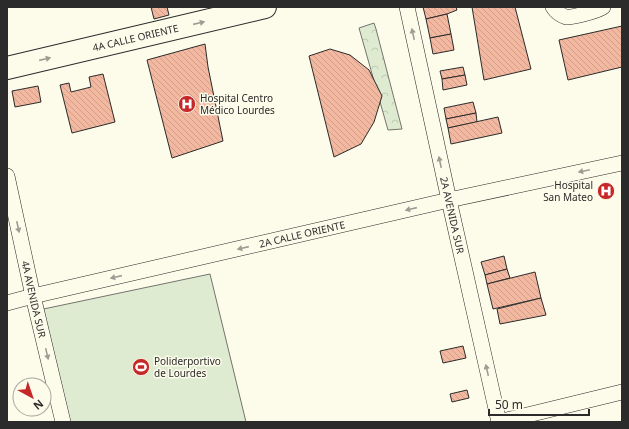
<svg xmlns="http://www.w3.org/2000/svg" width="629" height="429" font-family="'Noto Sans',sans-serif">
<defs>
<pattern id="park-crowns" width="20" height="18" patternUnits="userSpaceOnUse"><rect width="20" height="18" fill="#deebd1"/><path d="M2 6a3 3 0 1 1 6 0M12 15a3 3 0 1 1 6 0" fill="none" stroke="#bfcab4"/></pattern>
<pattern id="building-back-hatch" width="6" height="6" patternUnits="userSpaceOnUse"><rect width="6" height="6" fill="#f2b8a0"/><path d="M-1 5l2 2M0 0l6 6M5-1l2 2" fill="none" stroke="#d09e8a"/></pattern>
</defs>
<rect width="100%" height="100%" fill="#fdfbea"/>
<polygon fill="url(#park-crowns)" stroke="#74746e" points="374,23 376,29 402,129 388,130 359,28"/>
<polygon fill="#deebd1" stroke="#74746e" points="210,274 246,422 65,422 34,311"/>
<g fill="url(#building-back-hatch)" stroke="#2b2b2b">
<polygon points="151,7 167,7 169,15 154,19"/>
<polygon points="423,7 456,7 457,10 447,14 426,19"/>
<polygon points="472,7 515,7 531,69 484,80"/>
<polygon points="447,14 451,34 430,38 426,19"/>
<polygon points="622,26 622,67 568,80 559,40"/>
<polygon points="451,34 454,50 433,54 430,38"/>
<polygon points="205,44 208,67 223,141 172,158 147,60"/>
<polygon points="330,49 350,55 369,70 382,96 374,122 361,144 334,157 309,56"/>
<polygon points="463,67 465,75 442,79 440,71"/>
<polygon points="103,74 115,122 72,133 60,85 69,83 71,92 91,87 89,77"/>
<polygon points="465,75 467,85 443,90 442,79"/>
<polygon points="38,86 41,102 15,107 12,91"/>
<polygon points="473,102 476,113 446,119 444,108"/>
<polygon points="476,113 477,122 448,128 446,119"/>
<polygon points="498,117 502,133 451,144 448,128"/>
<polygon points="504,256 507,269 485,275 481,262"/>
<polygon points="507,269 510,278 487,284 485,275"/>
<polygon points="535,272 541,298 493,309 487,284"/>
<polygon points="541,298 546,315 500,324 497,309"/>
<polygon points="463,346 466,358 443,363 440,351"/>
<polygon points="467,390 469,398 452,402 450,394"/>
</g>
<g fill="none" stroke-linecap="round" stroke-linejoin="round">
<defs>
<g id="minor">
<path id="s1" d="M407,7L449,200L499,422"/>
<path d="M553,7C556,12 560,15 566,17C571,18 598,11 603,7"/>
<path id="s2" d="M7,176L33,296L63,422"/>
<path id="s3" d="M7,303L33,296L449,200L622,163"/>
<polyline points="499,422 622,392"/>
</g>
<g id="highway">
<path id="s4" d="M7,68L265,7"/>
</g>
</defs>
<use href="#minor" stroke="#2b2b2b" stroke-width="16"/>
<use href="#highway" stroke="#2b2b2b" stroke-width="24"/>
<use href="#minor" stroke="#fdfbea" stroke-width="15"/>
<use href="#highway" stroke="#fdfbea" stroke-width="22"/>
</g>
<defs><path id="oneway-solid" d="M-6-.8H1V-3.2L6.5 0L1 3.2V.8H-6Z"/></defs>
<g fill="#9e9d94">
<use href="#oneway-solid" transform="translate(199 23) rotate(-13)"/>
<use href="#oneway-solid" transform="translate(413 34) rotate(-102)"/>
<use href="#oneway-solid" transform="translate(45 59) rotate(-13)"/>
<use href="#oneway-solid" transform="translate(440 162) rotate(-102)"/>
<use href="#oneway-solid" transform="translate(584 171) rotate(168)"/>
<use href="#oneway-solid" transform="translate(411 209) rotate(167)"/>
<use href="#oneway-solid" transform="translate(18 227) rotate(78)"/>
<use href="#oneway-solid" transform="translate(243 248) rotate(167)"/>
<use href="#oneway-solid" transform="translate(116 277) rotate(167)"/>
<use href="#oneway-solid" transform="translate(47 354) rotate(77)"/>
<use href="#oneway-solid" transform="translate(487 370) rotate(-103)"/>
</g>
<defs>
<symbol id="hospital-disc" viewBox="-11 -11 22 22"><circle r="9.5" fill="#c62828" stroke="#fdfbea"/><path d="M-5-5h3v3.5h4V-5h3V5h-3V1.5h-4V5h-3Z" fill="#fff"/></symbol>
<symbol id="stadium-disc" viewBox="-11 -11 22 22"><circle r="9.5" fill="#c62828" stroke="#fdfbea"/><path d="M0-5a6.5 5 0 1 0 0 10a6.5 5 0 1 0 0-10ZM-3.5-1.8h7v3.6h-7Z" fill="#fff"/></symbol>
</defs>
<g fill-rule="evenodd">
<use href="#hospital-disc" x="177" y="94" width="20" height="20"/>
<use href="#hospital-disc" x="596" y="181" width="20" height="20"/>
<use href="#stadium-disc" x="131" y="357" width="20" height="20"/>
</g>
<g text-anchor="middle" dominant-baseline="central" stroke-width="3" stroke-linejoin="round" paint-order="stroke">
<g font-size="10" fill="#2b2b2b" stroke="#fdfbea">
<text stroke="none"><textPath href="#s4" startOffset="132">4A CALLE ORIENTE</textPath></text>
<text stroke="none"><textPath href="#s1" startOffset="213">2A AVENIDA SUR</textPath></text>
<text stroke="none"><textPath href="#s3" startOffset="303">2A CALLE ORIENTE</textPath></text>
<text stroke="none"><textPath href="#s2" startOffset="126">4A AVENIDA SUR</textPath></text>
</g>
<g font-size="10" fill="#2b2b2b" stroke="#fdfbea" text-anchor="start">
<text x="200" y="98">Hospital Centro<tspan x="200" dy="12">Médico Lourdes</tspan></text>
<text x="593" y="185" text-anchor="end">Hospital<tspan x="593" dy="12">San Mateo</tspan></text>
<text x="154" y="361">Poliderportivo<tspan x="154" dy="12">de Lourdes</tspan></text>
</g>
</g>
<rect width="629" height="429" fill="none" stroke="#2b2b2b" stroke-width="16"/>
<g transform="translate(32 397) rotate(140)"><circle r="19" fill="#fdfbea" stroke="#a9a89e"/>
<path d="M0-3L7 15L0 10L-7 15Z" fill="#c62828"/>
<text y="-6" font-size="11" font-weight="bold" text-anchor="middle" fill="#2b2b2b">N</text>
</g>
<path d="M489 409v6h100v-6" fill="none" stroke="#2b2b2b" stroke-width="2"/>
<text x="495" y="409" font-size="12" fill="#2b2b2b" stroke="#fdfbea" stroke-width="3" paint-order="stroke">50 m</text>
</svg>
